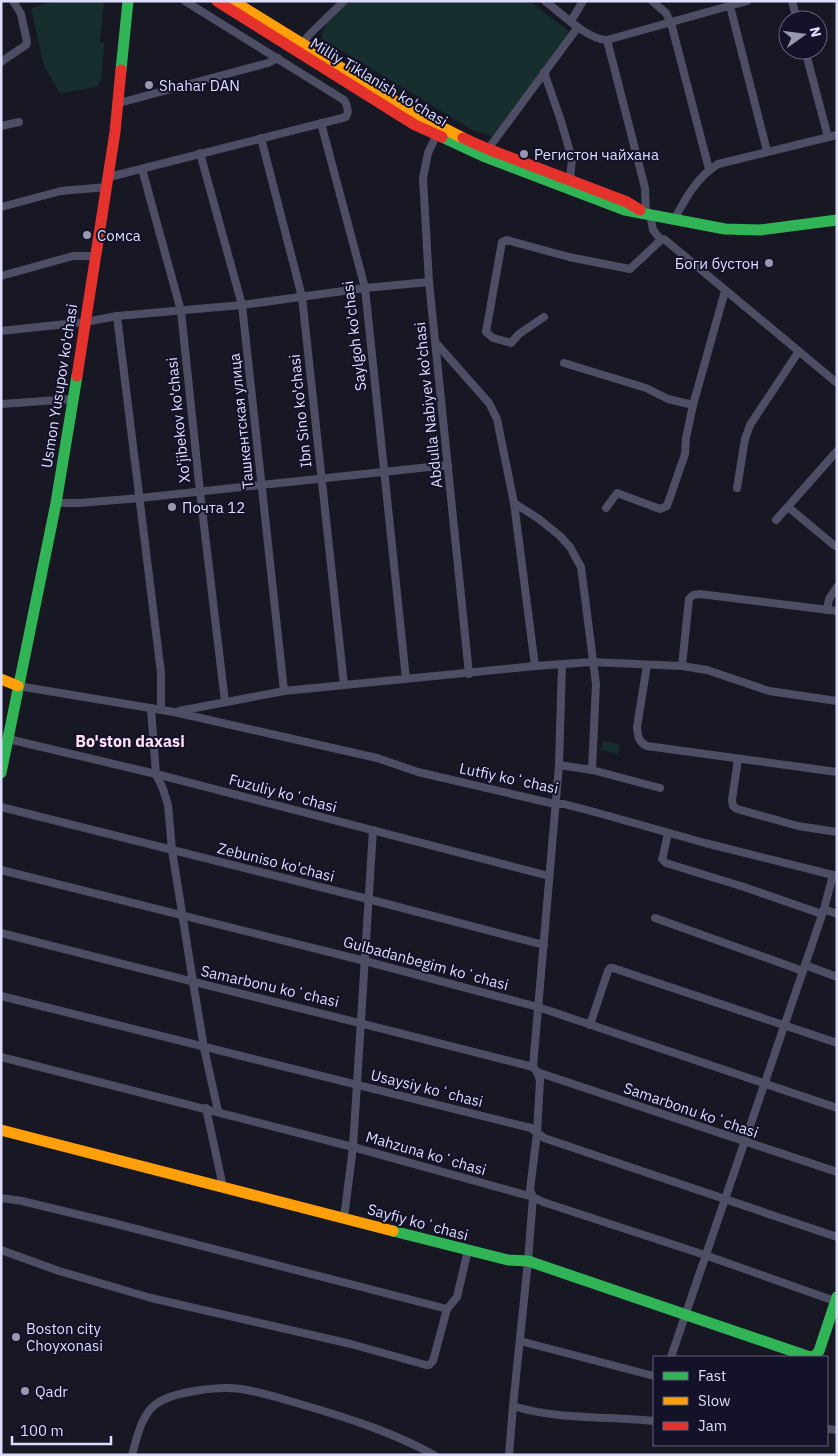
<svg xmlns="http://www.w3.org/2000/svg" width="838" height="1456" font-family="'IBM Plex Sans',sans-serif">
<rect width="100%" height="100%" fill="#181724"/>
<g fill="#162f2e">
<polygon points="57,1 104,1 100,42 104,43 104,47 101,82 98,82 98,86 101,86 60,93 44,66 31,8"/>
<polygon points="349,1 529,1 570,32 492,136 472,130 321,38 326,24"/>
<polygon points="603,741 620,745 618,754 601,750"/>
</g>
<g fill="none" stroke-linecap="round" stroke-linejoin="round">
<g stroke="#4d4e64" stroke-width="8">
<path d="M545,1C561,13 588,40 607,40L747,1"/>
<polyline points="652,1 666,13 671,23 709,169"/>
<polyline points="792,1 797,20"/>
<polyline points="730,6 767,151"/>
<polyline points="571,21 583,1"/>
<polyline points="607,40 645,188 646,213"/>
<polyline points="299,47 310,34 344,1"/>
<polyline points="805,50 828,137"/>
<polyline points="1,62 26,45 27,42 21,14 13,1"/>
<polyline points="544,72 561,121 572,159 570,180"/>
<polyline points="119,103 268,63 278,58"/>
<polyline points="321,123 365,288 406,679"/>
<polyline points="1,126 19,122"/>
<polyline points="436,136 428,153 423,178 429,282 469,674"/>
<polyline points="261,138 302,297 344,685"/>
<polyline points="488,149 578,27"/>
<polyline points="200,153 242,305 284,691"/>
<polyline points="142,169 181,311 200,492 225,702"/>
<path d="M109,177L346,117C350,111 347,105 344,100L185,1"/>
<polyline points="1,207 61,191 107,187"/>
<polyline points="650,214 653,230 661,240"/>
<path d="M674,220C685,199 697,177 718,164L837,135"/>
<polyline points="1,276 73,256 96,256"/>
<polyline points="117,316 161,673 161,710"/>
<polyline points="544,317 519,334 511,343 493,338 486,332 502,242 507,240 569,257 630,269 661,240 664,239 837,383"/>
<polyline points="1,331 85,322 117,316 242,305 365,288 429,282"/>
<polyline points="436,343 489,403 497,419 514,503 535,666"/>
<polyline points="564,363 646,388 668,399 693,405"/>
<polyline points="1,404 73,399"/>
<polyline points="737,488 745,439 750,425 799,351"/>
<polyline points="56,503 80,503 140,498 448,465"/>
<polyline points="514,503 539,519 560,536 570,547 581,567 596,684 592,770"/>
<polyline points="788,507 835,546"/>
<polyline points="606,508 617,493 660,509 667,506 685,454 686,438 693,405 725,291"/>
<polyline points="776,520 837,451"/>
<polyline points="827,610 829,599 837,587"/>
<path d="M562,665L559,765L533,1067L537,1072L540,1080L537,1133L530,1190L533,1197L528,1261L513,1406C558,1420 608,1416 654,1421"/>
<path d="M647,665L637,727C638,736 638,742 647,746L837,772"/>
<polyline points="682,666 689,599 693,595 700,594 837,611"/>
<polyline points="18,686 174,712 377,758 418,772 555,804 564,804 591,811 705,843 837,876"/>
<polyline points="151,708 156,774 163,789 168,805 172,850 193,982 204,1048 218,1111"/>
<polyline points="179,711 284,691 535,666 592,662 682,666 707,670 769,691 837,701"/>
<polyline points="8,739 156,774 549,876"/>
<polyline points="738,759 732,800 733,806 737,809 798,826 837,832"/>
<polyline points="559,765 592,770 660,788"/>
<polyline points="1,807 368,899 544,945"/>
<polyline points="668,833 663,856 662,859 666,863 744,887 822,914"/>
<polyline points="1,870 365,961 538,1007 837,1108"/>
<polyline points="824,909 837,914"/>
<polyline points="655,918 803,971"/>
<path d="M1,933C178,979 356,1021 533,1067"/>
<polyline points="805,965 837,977"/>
<polyline points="1,996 531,1128 544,1138 837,1237"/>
<polyline points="590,1025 608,971 610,968 613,968 837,1043"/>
<polyline points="1,1057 353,1147 533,1197 543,1202 705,1255 835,1301"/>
<polyline points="537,1072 837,1172"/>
<polyline points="206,1108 223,1187"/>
<polyline points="1,1198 22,1201 117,1224 447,1309"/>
<polyline points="344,1218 353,1147 373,830"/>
<polyline points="1,1250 59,1271 151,1298 351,1344 426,1365 429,1365 433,1361 447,1309 457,1297 468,1250"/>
<polyline points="520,1341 654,1376"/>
<polyline points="671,1357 803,971 824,909 833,875"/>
<polyline points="827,1429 837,1430"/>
<path d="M132,1455C137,1438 141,1415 156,1404C174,1391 220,1386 241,1389C263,1392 285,1400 307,1406C351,1419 394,1433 434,1455"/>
<polyline points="509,1455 513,1406"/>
</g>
<g stroke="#30b455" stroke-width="11">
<polyline points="121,70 128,1"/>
<polyline points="442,137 483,156 625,210 725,229 760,230 837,220"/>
<polyline points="1,773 56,503 77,376"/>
<polyline points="393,1231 508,1260 528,1261 810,1357 815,1356 819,1351 837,1297"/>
</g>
<g stroke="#ff9f0a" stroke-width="11">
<polyline points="233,1 416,114 463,138"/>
<polyline points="1,679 18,686"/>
<polyline points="1,1130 393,1231"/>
</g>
<g stroke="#e5322d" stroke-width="11">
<polyline points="217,1 415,125 442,137"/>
<polyline points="463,138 488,149 627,202 640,210"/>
<polyline points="77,376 115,132 121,70"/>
</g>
</g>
<g fill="#9898b1" stroke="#141229" stroke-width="2">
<circle cx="149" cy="85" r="5"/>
<circle cx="524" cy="154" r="5"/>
<circle cx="87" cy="235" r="5"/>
<circle cx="769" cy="263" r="5"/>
<circle cx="172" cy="507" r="5"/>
<circle cx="16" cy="1337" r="5"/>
<circle cx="25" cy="1391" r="5"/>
</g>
<g text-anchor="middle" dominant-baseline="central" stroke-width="4" stroke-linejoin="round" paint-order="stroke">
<g font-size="15" fill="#ddddfd" stroke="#141229">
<text transform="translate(379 82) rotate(31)">Milliy Tiklanish ko'chasi</text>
<text transform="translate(354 336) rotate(-97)">Saylgoh ko'chasi</text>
<text transform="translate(59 386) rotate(-81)">Usmon Yusupov ko'chasi</text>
<text transform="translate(428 405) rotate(-96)">Abdulla Nabiyev ko'chasi</text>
<text transform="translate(300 411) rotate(-96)">Ibn Sino ko'chasi</text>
<text transform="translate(178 420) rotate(-96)">Xo'jibekov ko'chasi</text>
<text transform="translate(241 421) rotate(-96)">Ташкентская улица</text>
<text transform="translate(509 778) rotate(12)">Lutfiy koʻchasi</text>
<text transform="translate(283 793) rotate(15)">Fuzuliy koʻchasi</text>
<text transform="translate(276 862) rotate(14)">Zebuniso ko'chasi</text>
<text transform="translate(426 963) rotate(15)">Gulbadanbegim koʻchasi</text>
<text transform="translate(270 986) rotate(13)">Samarbonu koʻchasi</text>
<text transform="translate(427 1088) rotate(14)">Usaysiy koʻchasi</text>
<text transform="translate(691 1110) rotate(19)">Samarbonu koʻchasi</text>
<text transform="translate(426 1153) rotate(16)">Mahzuna koʻchasi</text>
<text transform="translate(418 1222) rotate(15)">Sayfiy koʻchasi</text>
</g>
<g font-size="15" fill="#ddddfd" stroke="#141229" text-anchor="start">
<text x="159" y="85">Shahar DAN</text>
<text x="534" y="154">Регистон чайхана</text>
<text x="97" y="235">Сомса</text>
<text x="759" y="263" text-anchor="end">Боги бустон</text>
<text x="182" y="507">Почта 12</text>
<text x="26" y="1328">Boston city<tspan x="26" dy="17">Choyxonasi</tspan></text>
<text x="35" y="1391">Qadr</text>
</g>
<g font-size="16" font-weight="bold" fill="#fddef5" stroke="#141229">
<text x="130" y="741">Bo'ston daxasi</text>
</g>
</g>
<rect width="838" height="1456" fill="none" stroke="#ddddfd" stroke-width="5"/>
<rect x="653" y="1356" width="175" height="90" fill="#141229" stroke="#64637e"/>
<rect x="663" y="1372" width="25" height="8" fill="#30b455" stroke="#64637e"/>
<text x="698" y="1381" font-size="15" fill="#ddddfd">Fast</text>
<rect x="663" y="1397" width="25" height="8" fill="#ff9f0a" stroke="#64637e"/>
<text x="698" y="1406" font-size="15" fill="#ddddfd">Slow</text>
<rect x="663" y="1422" width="25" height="8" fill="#e5322d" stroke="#64637e"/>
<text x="698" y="1431" font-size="15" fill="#ddddfd">Jam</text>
<g transform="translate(803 35) rotate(76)"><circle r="24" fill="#141229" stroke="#64637e"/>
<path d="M0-4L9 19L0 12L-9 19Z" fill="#9898b1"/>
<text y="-8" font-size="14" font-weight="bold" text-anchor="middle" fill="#ddddfd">N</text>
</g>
<path d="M12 1436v8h99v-8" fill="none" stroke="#ddddfd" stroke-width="2.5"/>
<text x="20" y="1436" font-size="15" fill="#ddddfd" stroke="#141229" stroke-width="4" paint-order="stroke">100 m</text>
</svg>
